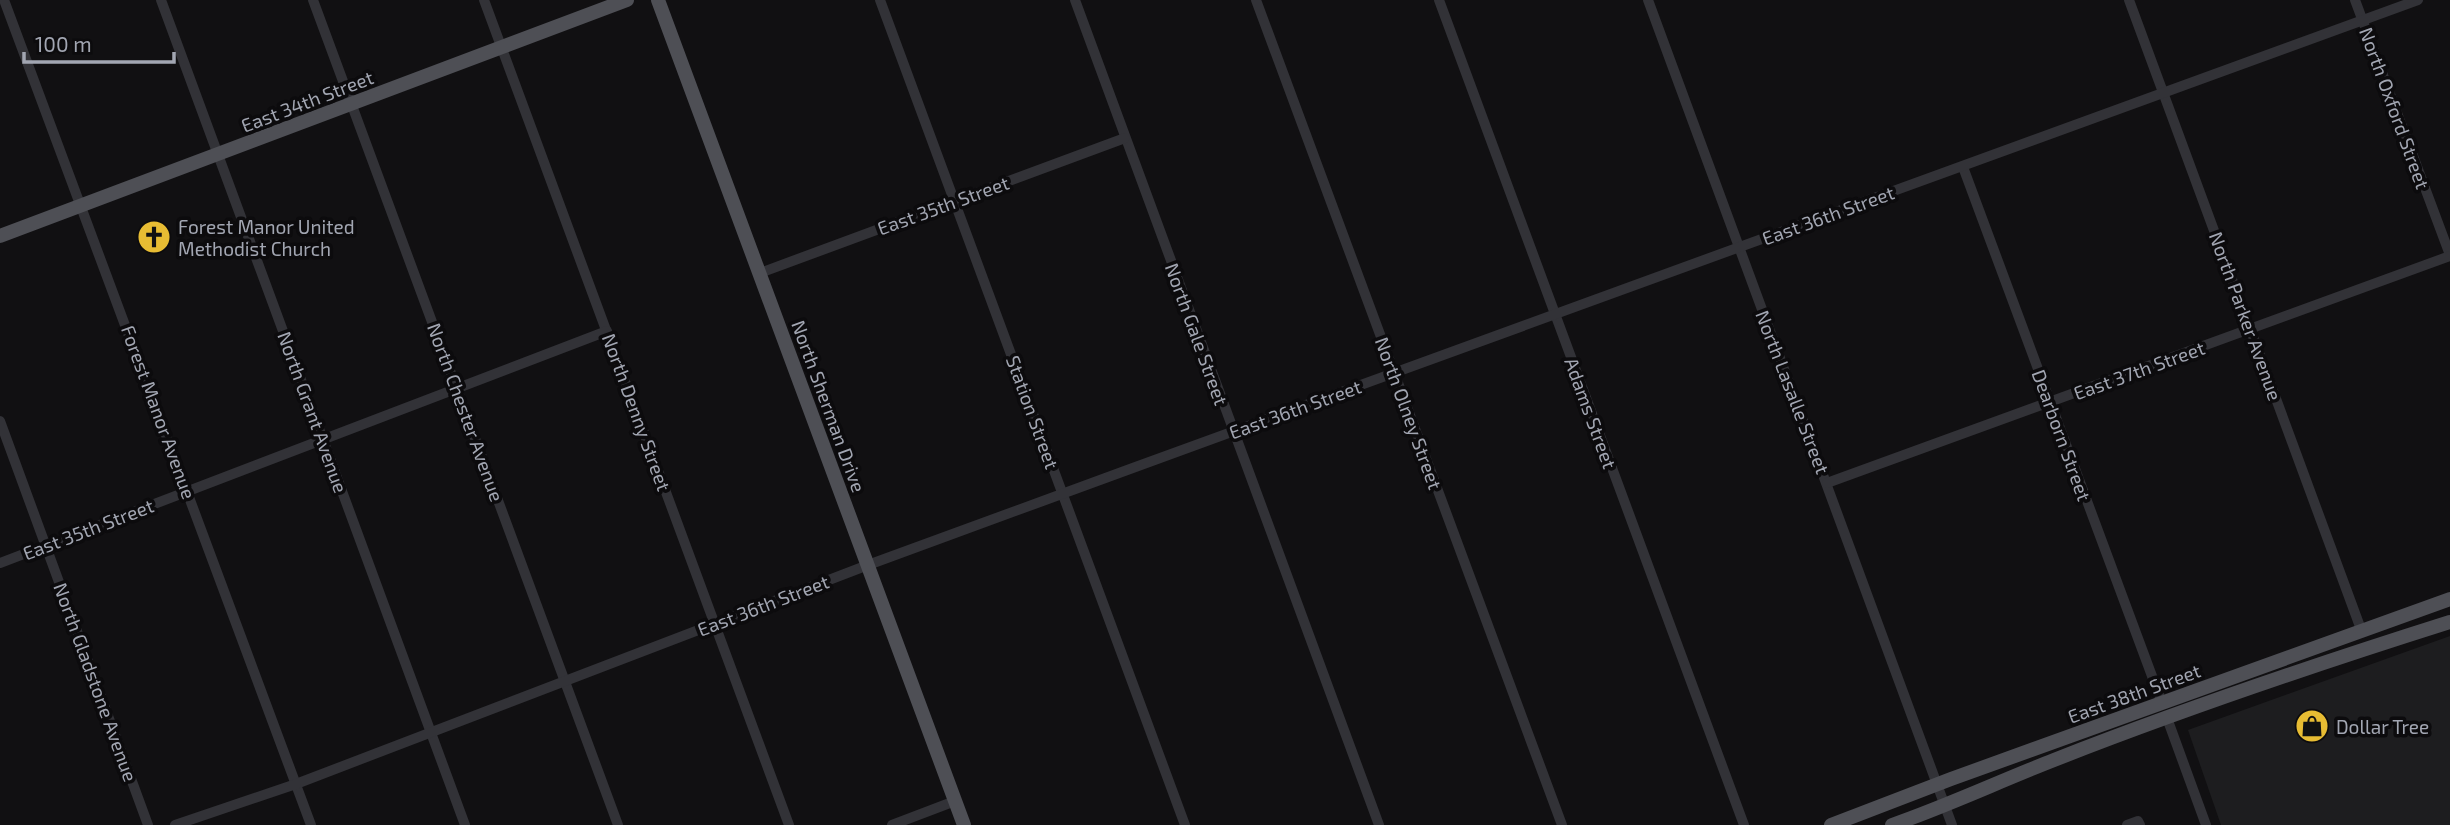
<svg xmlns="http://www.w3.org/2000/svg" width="2450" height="825" font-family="'Exo 2',sans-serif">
<rect width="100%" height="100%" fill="#111012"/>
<polygon fill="#1d1d1f" points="2450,636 2450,825 2221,825 2188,730"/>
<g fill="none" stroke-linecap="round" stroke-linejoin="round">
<g stroke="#323237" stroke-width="10">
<polyline points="4,0 311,825"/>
<polyline points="161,0 465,825"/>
<polyline points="313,0 618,825"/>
<polyline points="484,0 789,825"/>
<polyline points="880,0 1185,825"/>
<polyline points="1075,0 1379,825"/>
<polyline points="1256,0 1562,825"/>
<polyline points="1439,0 1744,825"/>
<polyline points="1648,0 1952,825"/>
<polyline points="2129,0 2362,632"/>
<polyline points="2355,0 2450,255"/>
<polyline points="1963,167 2162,703"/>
<polyline points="760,273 1125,138"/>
<polyline points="0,421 148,825"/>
<polyline points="1827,483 2450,256"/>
<polyline points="0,563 607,331"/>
<polyline points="2167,718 2206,825"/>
<polyline points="175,825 296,784 868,565 1130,469 2418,0"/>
<polyline points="892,825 955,801"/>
<polyline points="2127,825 2138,821 2140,825"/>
</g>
<g stroke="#4e4f55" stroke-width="14">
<polyline points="658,0 964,825"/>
<polyline points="0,236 627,0"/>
<polyline points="1831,825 1951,779 2450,599"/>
<path d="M1892,825C1947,806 2000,781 2054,760C2184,709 2317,664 2450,622"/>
</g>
</g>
<defs>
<symbol id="church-disc" viewBox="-11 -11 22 22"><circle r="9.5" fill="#e7bc33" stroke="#0c0b0d"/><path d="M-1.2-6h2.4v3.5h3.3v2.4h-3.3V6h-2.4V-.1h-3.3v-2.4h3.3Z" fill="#111"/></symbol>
<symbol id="shop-disc" viewBox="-11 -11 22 22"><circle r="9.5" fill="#e7bc33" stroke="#0c0b0d"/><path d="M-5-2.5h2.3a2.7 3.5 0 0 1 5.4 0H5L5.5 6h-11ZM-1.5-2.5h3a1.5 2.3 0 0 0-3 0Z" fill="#111"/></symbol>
</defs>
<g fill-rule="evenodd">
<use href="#church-disc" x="135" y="218" width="38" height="38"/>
<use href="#shop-disc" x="2293" y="707" width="38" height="38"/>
</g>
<g text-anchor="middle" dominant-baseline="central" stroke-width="7" stroke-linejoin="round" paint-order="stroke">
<g font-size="19" fill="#a2a6b2" stroke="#0c0b0d">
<text transform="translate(307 101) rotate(-21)">East 34th Street</text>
<text transform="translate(2395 108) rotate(70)">North Oxford Street</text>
<text transform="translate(943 205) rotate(-20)">East 35th Street</text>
<text transform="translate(1828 215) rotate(-20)">East 36th Street</text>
<text transform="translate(2246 316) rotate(70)">North Parker Avenue</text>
<text transform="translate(1197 334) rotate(70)">North Gale Street</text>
<text transform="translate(2139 370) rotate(-20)">East 37th Street</text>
<text transform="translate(1793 392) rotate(69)">North Lasalle Street</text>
<text transform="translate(829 406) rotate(70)">North Sherman Drive</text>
<text transform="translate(1295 409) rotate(-20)">East 36th Street</text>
<text transform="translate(159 412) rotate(70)">Forest Manor Avenue</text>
<text transform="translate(313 412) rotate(70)">North Grant Avenue</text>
<text transform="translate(466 412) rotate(70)">North Chester Avenue</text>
<text transform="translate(637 412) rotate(70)">North Denny Street</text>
<text transform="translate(1033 412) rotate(70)">Station Street</text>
<text transform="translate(1409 413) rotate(70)">North Olney Street</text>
<text transform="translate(1591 413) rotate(70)">Adams Street</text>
<text transform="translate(2062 435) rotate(70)">Dearborn Street</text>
<text transform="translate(88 529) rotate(-21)">East 35th Street</text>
<text transform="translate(763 605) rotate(-21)">East 36th Street</text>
<text transform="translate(96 682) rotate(70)">North Gladstone Avenue</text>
<text transform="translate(2134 693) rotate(-20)">East 38th Street</text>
</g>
<g font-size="19" fill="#a2a6b2" stroke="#0c0b0d" text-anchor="start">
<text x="178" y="226">Forest Manor United<tspan x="178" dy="22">Methodist Church</tspan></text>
<text x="2336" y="726">Dollar Tree</text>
</g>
</g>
<path d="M24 52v10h150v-10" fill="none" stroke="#a2a6b2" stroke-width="3.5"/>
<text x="35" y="52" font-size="21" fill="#a2a6b2" stroke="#0c0b0d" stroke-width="5" paint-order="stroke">100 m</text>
</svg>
